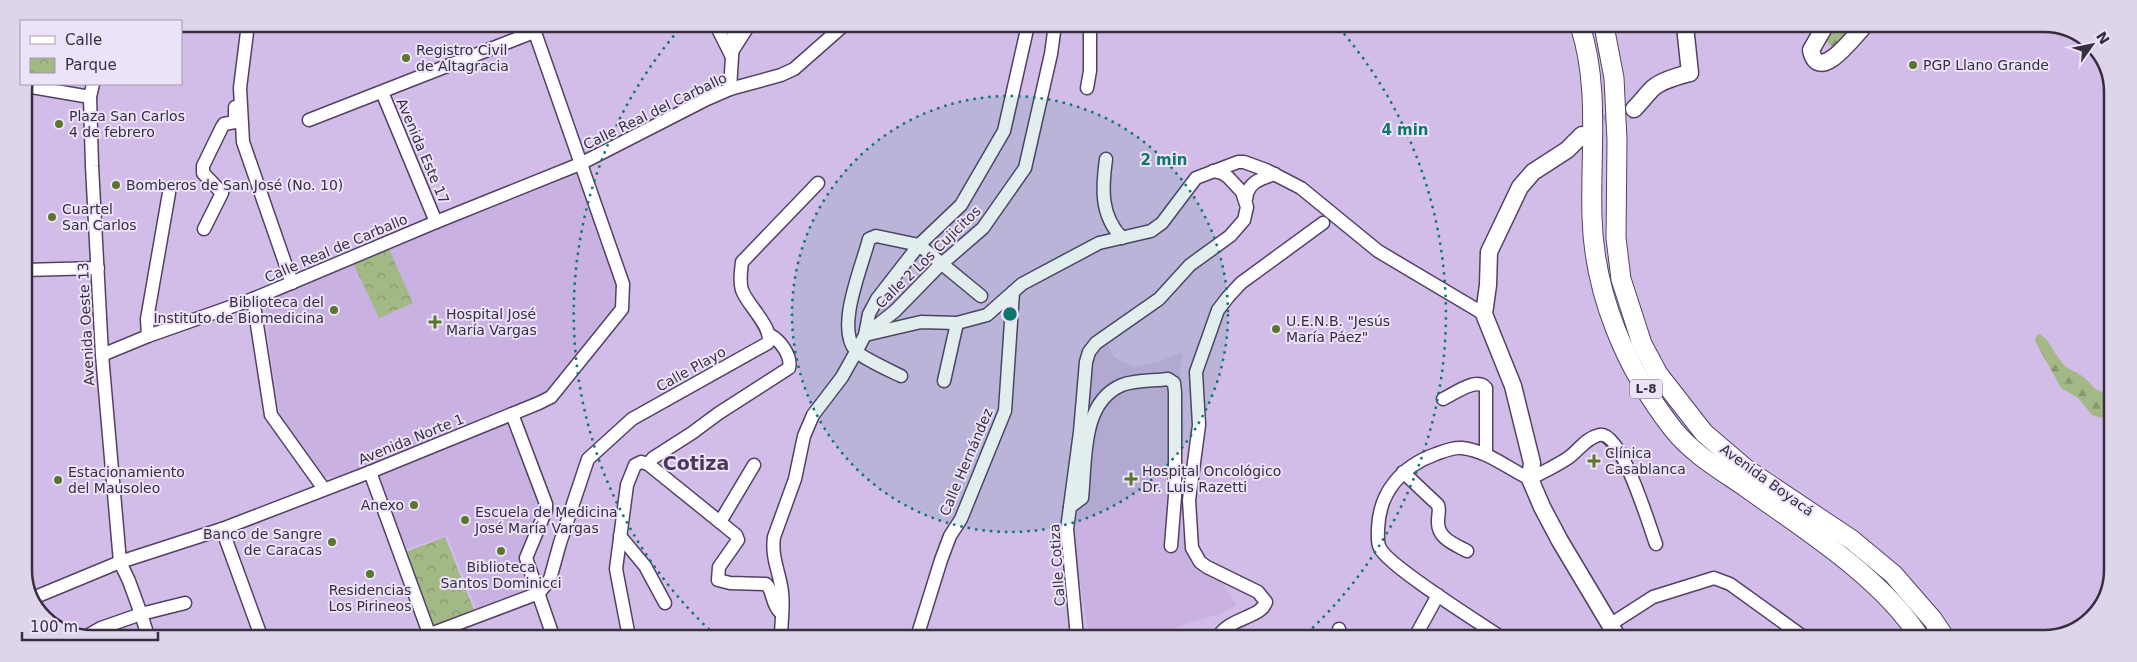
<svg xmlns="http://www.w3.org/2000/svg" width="2137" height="662" font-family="'DejaVu Sans',sans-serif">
<defs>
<pattern id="forest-firs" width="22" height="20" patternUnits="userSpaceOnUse" patternTransform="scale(1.25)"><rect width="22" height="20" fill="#a3b985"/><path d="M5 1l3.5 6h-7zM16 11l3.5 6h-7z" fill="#86976e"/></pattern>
<pattern id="park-crowns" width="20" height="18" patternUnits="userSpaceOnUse" patternTransform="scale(1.25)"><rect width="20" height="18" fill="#a3b985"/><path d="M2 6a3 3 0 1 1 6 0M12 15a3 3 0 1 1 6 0" fill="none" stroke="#86976e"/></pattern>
</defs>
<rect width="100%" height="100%" fill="#d2bde9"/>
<g fill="#c9b1e2">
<polygon points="577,169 623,297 543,395 343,477 322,477 280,417 271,359 265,298"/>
<polygon points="1108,344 1114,357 1134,367 1158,362 1183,352 1180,369 1184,430 1180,464 1186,494 1180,518 1190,564 1221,582 1237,605 1220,614 1191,622 1151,637 1089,637 1074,546 1086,368 1098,348"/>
<polygon points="510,420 541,505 521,559 532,589 477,610 447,535 406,549 377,472"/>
</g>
<g fill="url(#forest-firs)">
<polygon points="1832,26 1858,26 1836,47 1831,46 1826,40"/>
<path d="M2040,334C2052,342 2055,357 2065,366C2070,370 2077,372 2082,376C2095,385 2092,393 2112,393V421L2092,415L2078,398L2061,388L2035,341L2037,335Z"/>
</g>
<g fill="url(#park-crowns)">
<polygon points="388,247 413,303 379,318 353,263"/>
<polygon points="445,537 474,610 434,626 406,552"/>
</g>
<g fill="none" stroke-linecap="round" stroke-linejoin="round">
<polyline stroke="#b3a0c7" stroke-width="16" stroke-dasharray="16 8" stroke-linecap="butt" points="1584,134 1634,109"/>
<defs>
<g id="minor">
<polyline points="248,24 240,88 243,142 292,283"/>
<polyline points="716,25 731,55"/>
<polyline points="733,50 749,25"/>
<polyline points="26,86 90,97"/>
<polyline points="1087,88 1090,71 1090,25"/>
<polyline points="730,89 734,25"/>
<polyline points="382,92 436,222"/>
<polyline points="309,120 534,32"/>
<path d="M1106,159C1102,188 1100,215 1122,238"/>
<path d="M1246,199C1248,182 1260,179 1275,174"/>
<polyline points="204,229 222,193 203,173 203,166 222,127 224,124 235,122 235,107"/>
<polyline points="24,270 98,268"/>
<polyline points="253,299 271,415 324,489"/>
<polyline points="870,331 895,311 938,267 983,228 1025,168 1051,54 1055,25"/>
<polyline points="865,335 921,322 957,323 987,315 1022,284 1099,243 1151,231 1162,223 1196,178 1238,162 1244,162 1266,170 1301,188 1378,251 1484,314"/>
<polyline points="148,336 147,319 169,193"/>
<polyline points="102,355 148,336 253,299 436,222 580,164 707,99 730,89 781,75 794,69 844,25"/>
<path d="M901,376C891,371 862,358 856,351C835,328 862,267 869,239L876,236L919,245L981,296"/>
<polyline points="944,381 957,323"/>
<path d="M1443,399C1454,394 1477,376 1486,388V453"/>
<polyline points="512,414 546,504 546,510 526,558 553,636"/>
<path d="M648,464L653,458L692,433L719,413L789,368C792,356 780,340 770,335"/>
<polyline points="370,472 430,636"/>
<path d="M1403,472L1438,505C1440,511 1438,514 1438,521C1437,538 1454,544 1467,551"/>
<path d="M1070,507L1082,498C1086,460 1081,402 1122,385C1135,380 1154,381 1168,379L1174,383L1175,392V496L1171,546"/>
<polyline points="720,522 754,465"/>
<polyline points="222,529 261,636"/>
<polyline points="620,536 645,566 665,603"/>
<polyline points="33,598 120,562 222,529 370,472 539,403 551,397 622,309 623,284 532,24"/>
<polyline points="1611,624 1653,597 1714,578 1730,584 1805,638"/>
<polyline points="1339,629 1341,637"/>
<polyline points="87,636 101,628 141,614 129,581 120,562 102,355 92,166 90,97 93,84"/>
<polyline points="148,636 141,614 185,603"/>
<path d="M425,636L539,593L550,579L560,543L588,459L632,419L768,343C774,328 747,305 742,290C739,281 741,272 742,262L818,183"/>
<path d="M629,637L616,569L627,485L635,465L641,462L648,464L736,535L738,540L719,567L718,580L730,583L766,584C775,593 770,603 781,613"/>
<path d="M781,637C781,623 784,606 782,592C780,573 771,558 774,537L795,479L804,436L813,415L842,377L856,352L865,335L869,314L877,299L919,245L961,205L1004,131L1028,25"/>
<polyline points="917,637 941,560 950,536 961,519 1005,411 1013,292"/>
<polyline points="1077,637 1067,529 1080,432 1086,362 1089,352 1096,343 1159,299 1190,265 1230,236 1244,220 1247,207 1242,192 1228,177 1222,173 1213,171"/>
<path d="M1218,637C1230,617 1261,618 1266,602L1258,592L1207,567L1200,562L1192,548L1189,500L1199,425L1196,372L1218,310L1228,297L1241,283L1323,223"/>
<polyline points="1415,637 1438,595"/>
<path d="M1502,638C1480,623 1388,566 1380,548C1377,543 1378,535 1378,529C1379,492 1402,466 1436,454C1444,451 1453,447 1462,448C1488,451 1507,468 1530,479C1543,472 1556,466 1568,458C1578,451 1586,438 1599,435C1621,430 1649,525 1656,544"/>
</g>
<g id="major">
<path d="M1825,26L1811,50C1818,86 1855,35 1864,26"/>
<path d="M1634,109C1641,102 1646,95 1653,88C1662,80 1679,76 1690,73L1685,26"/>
<polyline points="1582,135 1567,150 1533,172 1520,187 1489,252 1488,285 1484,314 1513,386 1532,463 1530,479 1542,507 1560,541 1618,638"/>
</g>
<g id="highway">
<path d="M1580,26C1600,85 1590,156 1592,217C1594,294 1626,369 1673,429C1692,453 1719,469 1744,486C1801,527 1883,578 1920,638"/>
<polyline points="1604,26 1614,78 1617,140 1616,238 1621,279 1642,344 1658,374 1704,433 1746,469 1852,540 1893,574 1933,620 1945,638"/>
</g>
</defs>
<use href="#minor" stroke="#534165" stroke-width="15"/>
<use href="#major" stroke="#534165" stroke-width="19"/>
<use href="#highway" stroke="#534165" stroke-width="21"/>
<use href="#minor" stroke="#fff" stroke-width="12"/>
<use href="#major" stroke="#fff" stroke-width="16"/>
<use href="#highway" stroke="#fff" stroke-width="19"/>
</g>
<circle cx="1010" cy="314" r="218" fill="#0f766e" fill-opacity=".12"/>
<g fill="none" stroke="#0f766e" stroke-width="2.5" stroke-dasharray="2.5 5">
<circle cx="1010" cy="314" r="218"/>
<path d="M715 635A436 436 0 0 1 683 25M1339 28A436 436 0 0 1 1305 635"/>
</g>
<g fill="#5a762b" stroke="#ede3f9" stroke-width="2">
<circle cx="406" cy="58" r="5"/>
<circle cx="1913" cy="65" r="5"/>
<circle cx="59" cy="124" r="5"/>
<circle cx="116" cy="185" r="5"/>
<circle cx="52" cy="217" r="5"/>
<circle cx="334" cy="310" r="5"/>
<path d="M432.5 314.5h5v5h5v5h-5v5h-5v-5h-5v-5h5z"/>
<circle cx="1276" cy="329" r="5"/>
<path d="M1591.5 453.5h5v5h5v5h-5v5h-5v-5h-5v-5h5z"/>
<path d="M1128.5 471.5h5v5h5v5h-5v5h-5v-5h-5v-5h5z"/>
<circle cx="58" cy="480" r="5"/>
<circle cx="414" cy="505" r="5"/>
<circle cx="465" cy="520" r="5"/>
<circle cx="332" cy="542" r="5"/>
<circle cx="501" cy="551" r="5"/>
<circle cx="370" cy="574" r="5"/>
</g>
<g text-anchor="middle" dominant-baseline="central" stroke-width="4" stroke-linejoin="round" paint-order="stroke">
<rect fill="#ede3f9" stroke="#6e6477" stroke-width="1" x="1630" y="379.5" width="32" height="19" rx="4"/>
<g font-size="12" font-weight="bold" fill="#372e3f">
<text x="1646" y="389">L-8</text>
</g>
<g font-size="14" fill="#372e3f" stroke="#ede3f9" text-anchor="start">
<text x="416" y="50">Registro Civil<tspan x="416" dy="16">de Altagracia</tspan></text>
<text x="1923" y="65">PGP Llano Grande</text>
<text x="69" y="116">Plaza San Carlos<tspan x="69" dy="16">4 de febrero</tspan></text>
<text x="126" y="185">Bomberos de San José (No. 10)</text>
<text x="62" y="209">Cuartel<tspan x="62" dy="16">San Carlos</tspan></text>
<text x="324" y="302" text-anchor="end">Biblioteca del<tspan x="324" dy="16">Instituto de Biomedicina</tspan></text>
<text x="446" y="314">Hospital José<tspan x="446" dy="16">María Vargas</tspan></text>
<text x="1286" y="321">U.E.N.B. "Jesús<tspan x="1286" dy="16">María Páez"</tspan></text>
<text x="1605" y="453">Clínica<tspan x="1605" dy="16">Casablanca</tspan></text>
<text x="1142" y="471">Hospital Oncológico<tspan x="1142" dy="16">Dr. Luis Razetti</tspan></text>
<text x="68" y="472">Estacionamiento<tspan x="68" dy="16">del Mausoleo</tspan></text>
<text x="404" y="505" text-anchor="end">Anexo</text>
<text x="475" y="512">Escuela de Medicina<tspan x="475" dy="16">José María Vargas</tspan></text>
<text x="322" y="534" text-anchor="end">Banco de Sangre<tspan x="322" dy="16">de Caracas</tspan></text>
<text x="501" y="567" text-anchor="middle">Biblioteca<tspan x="501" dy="16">Santos Dominicci</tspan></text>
<text x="370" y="590" text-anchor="middle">Residencias<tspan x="370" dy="16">Los Pirineos</tspan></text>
</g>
<g font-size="14" fill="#372e3f" stroke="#ede3f9">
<text transform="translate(655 111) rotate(-26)">Calle Real del Carballo</text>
<text transform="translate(423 151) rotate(67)">Avenida Este 17</text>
<text transform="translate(336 248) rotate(-23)">Calle Real de Carballo</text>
<text transform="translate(928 257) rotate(-44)">Calle 2 Los Cujicitos</text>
<text transform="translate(86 324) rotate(-93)">Avenida Oeste 13</text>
<text transform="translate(691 369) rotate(-29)">Calle Playo</text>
<text transform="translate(411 439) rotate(-22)">Avenida Norte 1</text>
<text transform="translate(966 462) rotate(-67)">Calle Hernández</text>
<text transform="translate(1767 480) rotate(36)">Avenida Boyacá</text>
<text transform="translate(1057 565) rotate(-94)">Calle Cotiza</text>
</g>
<g font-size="19" font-weight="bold" fill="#4a385c" stroke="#ede3f9">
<text x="696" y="463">Cotiza</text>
</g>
</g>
<path d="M0 0H2137V662H0ZM92 32H2044A60 60 0 0 1 2104 92V570A60 60 0 0 1 2044 630H92A60 60 0 0 1 32 570V92A60 60 0 0 1 92 32Z" fill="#ded5ea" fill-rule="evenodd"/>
<path fill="none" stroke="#372e3f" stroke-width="2.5" d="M92 32H2044A60 60 0 0 1 2104 92V570A60 60 0 0 1 2044 630H92A60 60 0 0 1 32 570V92A60 60 0 0 1 92 32Z"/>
<circle cx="1010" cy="314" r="8" fill="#0f766e" stroke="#ede3f9" stroke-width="2.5"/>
<g font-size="15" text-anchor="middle" font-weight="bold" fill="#0f766e" stroke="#ede3f9" stroke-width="4" stroke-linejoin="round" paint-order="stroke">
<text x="1405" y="135">4 min</text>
<text x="1164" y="165">2 min</text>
</g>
<rect x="20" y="20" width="162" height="65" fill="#ede3f9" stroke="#a49baf"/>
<rect x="30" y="36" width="25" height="8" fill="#ffffff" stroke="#a49baf"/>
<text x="65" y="45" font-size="15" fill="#372e3f">Calle</text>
<rect x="30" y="58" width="25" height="15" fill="url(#park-crowns)" stroke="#a49baf"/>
<text x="65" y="70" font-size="15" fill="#372e3f">Parque</text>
<g transform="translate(2092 45) rotate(57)" stroke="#ede3f9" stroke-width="4" paint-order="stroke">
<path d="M0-4L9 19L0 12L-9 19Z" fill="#372e3f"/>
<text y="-8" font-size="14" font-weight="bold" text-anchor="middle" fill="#372e3f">N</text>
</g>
<path d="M22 632v8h136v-8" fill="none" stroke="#372e3f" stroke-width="2.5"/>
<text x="30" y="632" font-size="15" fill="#372e3f" stroke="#ede3f9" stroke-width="4" paint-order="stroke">100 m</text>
</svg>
